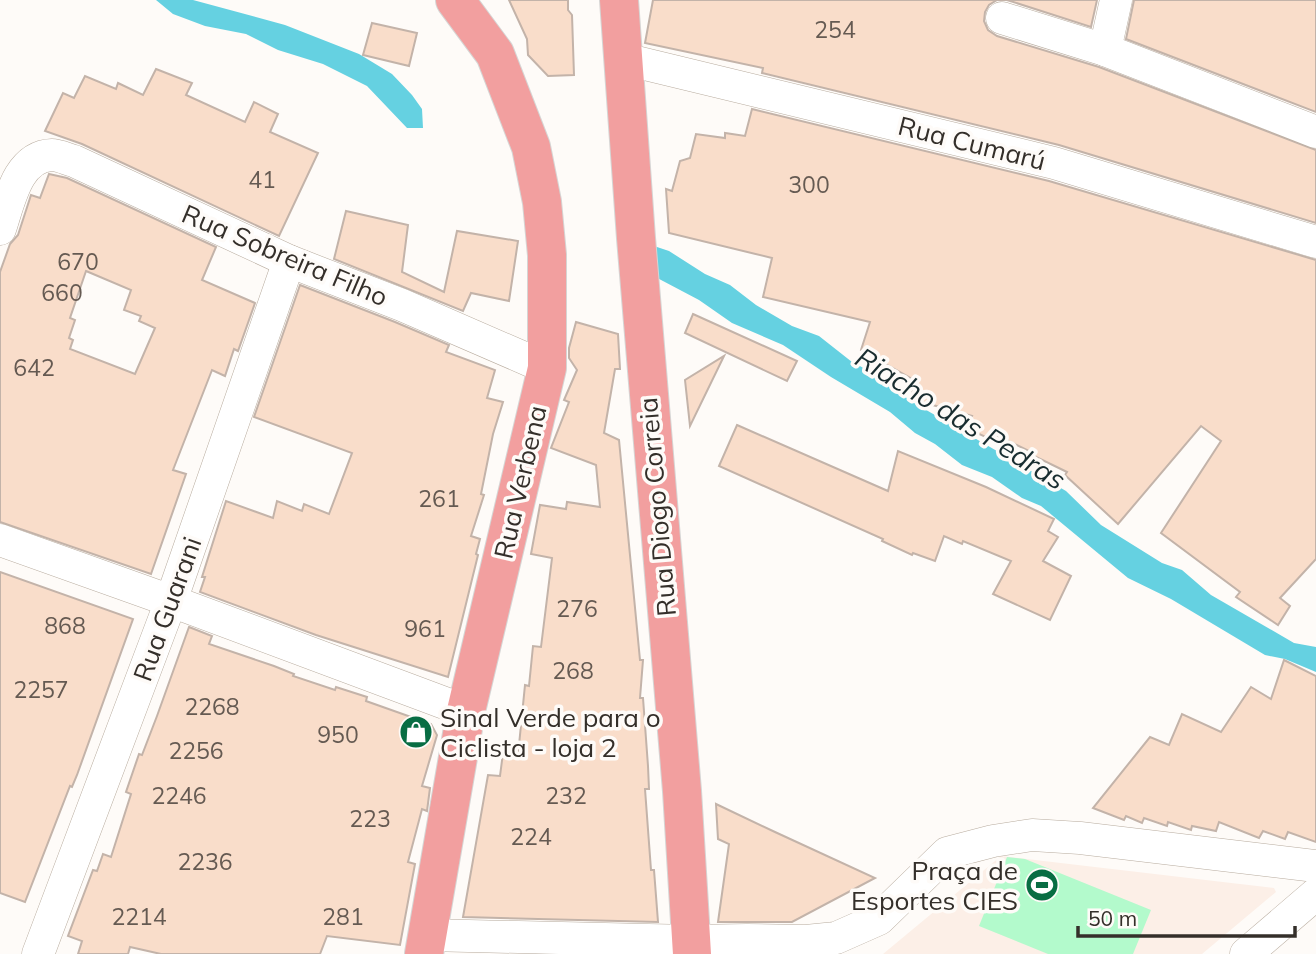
<svg xmlns="http://www.w3.org/2000/svg" width="1316" height="954" font-family="Mulish,sans-serif">
<rect width="100%" height="100%" fill="#fefbf8"/>
<polygon fill="#fcefe7" points="1001,856 1274,888 1276,892 1202,954 883,954"/>
<polygon fill="#b3facc" points="1007,857 1025,859 1151,910 1133,954 1048,954 979,926"/>
<g fill="#65d1e1">
<polygon points="156,0 193,0 285,25 359,54 392,74 412,95 422,109 423,128 407,128 367,86 323,64 278,50 246,34 205,26 173,14"/>
<polygon points="642,242 669,251 705,274 730,285 756,305 792,326 819,336 852,362 883,378 909,400 1066,491 1101,525 1162,563 1182,570 1211,595 1294,643 1316,647 1316,672 1285,659 1265,655 1171,599 1128,578 1041,506 1022,498 992,477 962,465 935,444 915,433 890,412 831,377 783,345 732,323 699,300 644,271"/>
</g>
<g fill="#f9ddca" stroke="#c3b3a9" stroke-width="2" fill-rule="evenodd">
<polygon points="509,0 568,0 568,10 572,15 574,75 548,76 528,55 527,39"/>
<polygon points="653,0 1097,0 1091,27 1007,0 997,0 989,5 985,12 984,21 988,30 997,36 1099,67 1316,150 1316,223 1059,145 762,73 763,68 645,43"/>
<polygon points="1134,0 1316,0 1316,112 1126,39"/>
<polygon points="372,23 417,33 409,66 363,55"/>
<polygon points="156,69 192,83 186,95 245,122 254,102 278,114 270,132 318,153 279,236 82,144 45,131 63,93 74,98 85,76 116,89 118,83 143,95"/>
<polygon points="752,109 1049,181 1316,260 1316,559 1280,598 1290,606 1278,625 1236,597 1240,592 1161,533 1221,441 1201,426 1118,524 1065,475 1067,472 1032,455 1033,453 992,433 990,439 966,428 972,416 911,399 914,380 861,350 870,322 763,297 772,258 669,233 666,189 672,191 680,161 690,158 696,134 725,138 725,133 745,136"/>
<path d="M49,174L67,178L216,247L202,280L255,303L238,351L234,349L225,376L212,370L173,470L186,474L151,574L0,522V272L10,244L18,235L31,195L40,198ZM86,271L131,290L124,310L141,316L139,321L155,328L135,374L70,349L73,340L69,338L75,320L70,318Z"/>
<polygon points="346,211 408,225 402,272 444,292 457,231 518,241 509,301 471,293 463,311 334,259"/>
<polygon points="300,285 395,322 449,345 446,352 495,370 487,398 503,402 493,434 481,494 484,495 471,536 480,539 476,554 478,555 448,677 316,635 200,592 205,577 202,577 226,501 273,518 277,501 302,511 304,504 329,514 352,453 254,417"/>
<polygon points="693,314 797,361 787,381 685,333"/>
<polygon points="576,322 618,334 620,369 615,369 604,433 619,440 640,660 643,660 640,698 643,698 648,766 649,789 645,789 651,870 654,870 658,922 463,917 488,775 500,776 503,753 518,755 525,685 529,686 533,646 541,647 552,558 531,554 540,505 566,509 567,502 600,507 596,465 551,448 569,402 564,400 577,370 569,358 569,348"/>
<polygon points="724,356 690,426 685,380"/>
<polygon points="737,425 888,491 898,451 986,487 1054,519 1048,531 1058,537 1043,561 1071,576 1050,620 993,594 1011,561 963,541 962,544 944,536 935,561 913,553 912,555 882,541 883,539 719,466"/>
<polygon points="0,572 133,619 77,775 72,787 70,786 25,902 0,893"/>
<polygon points="189,627 212,636 209,644 274,666 294,674 293,676 335,690 336,687 367,697 366,701 431,724 437,735 422,786 430,788 427,811 422,809 408,862 415,864 400,945 327,936 320,954 161,954 130,947 128,954 78,954 82,941 68,936 93,870 97,871 103,854 111,857 131,794 126,792 139,754 142,755 157,716"/>
<polygon points="1284,660 1316,676 1316,842 1288,832 1285,839 1263,831 1259,838 1219,822 1216,831 1192,826 1191,830 1168,822 1167,826 1144,818 1142,823 1126,816 1124,820 1093,808 1150,737 1169,745 1182,714 1221,732 1251,687 1271,699"/>
<polygon points="716,804 775,832 875,878 792,922 718,922 729,844 718,839"/>
</g>
<g fill="none" stroke-linecap="round" stroke-linejoin="round">
<defs>
<g id="street">
<polyline points="1002,18 1105,50 1316,132"/>
<polyline points="1105,50 1116,0"/>
<polyline points="624,59 1054,163 1316,242"/>
<path d="M0,229C9,203 17,156 52,155C58,155 67,159 74,161L289,261L402,305L547,368"/>
<polyline points="0,540 171,601 466,711"/>
<polyline points="427,935 691,941 747,940 806,941 836,938 879,919 947,853 993,841 1032,835 1080,838 1316,866"/>
<polyline points="38,954 171,601 289,261"/>
<polyline points="1246,954 1316,894"/>
</g>
<g id="primary">
<polyline points="619,0 636,238 682,791 692,954"/>
<polyline points="424,954 466,711 547,368 547,255 542,202 531,147 495,54 455,0"/>
</g>
</defs>
<use href="#street" stroke="#b8ac9f" stroke-width="33"/>
<use href="#primary" stroke="#d6d5d4" stroke-width="40"/>
<use href="#street" stroke="#fff" stroke-width="32"/>
<use href="#primary" stroke="#f29f9f" stroke-width="38"/>
</g>
<defs>
<symbol id="shop-disc" viewBox="-11 -11 22 22"><circle r="9.5" fill="#086d43" stroke="#fefbf8"/><path d="M-5-2.5h2.3a2.7 3.5 0 0 1 5.4 0H5L5.5 6h-11ZM-1.5-2.5h3a1.5 2.3 0 0 0-3 0Z" fill="#fff"/></symbol>
<symbol id="stadium-disc" viewBox="-11 -11 22 22"><circle r="9.5" fill="#086d43" stroke="#fefbf8"/><path d="M0-5a6.5 5 0 1 0 0 10a6.5 5 0 1 0 0-10ZM-3.5-1.8h7v3.6h-7Z" fill="#fff"/></symbol>
</defs>
<g fill-rule="evenodd">
<use href="#shop-disc" x="397" y="713" width="38" height="38"/>
<use href="#stadium-disc" x="1023" y="866" width="38" height="38"/>
</g>
<g text-anchor="middle" dominant-baseline="central" stroke-width="7" stroke-linejoin="round" paint-order="stroke">
<g font-size="23" fill="#655a52">
<text x="835" y="29">254</text>
<text x="262" y="179">41</text>
<text x="809" y="184">300</text>
<text x="78" y="261">670</text>
<text x="62" y="292">660</text>
<text x="34" y="367">642</text>
<text x="439" y="498">261</text>
<text x="577" y="608">276</text>
<text x="65" y="625">868</text>
<text x="425" y="628">961</text>
<text x="573" y="670">268</text>
<text x="41" y="689">2257</text>
<text x="212" y="706">2268</text>
<text x="338" y="734">950</text>
<text x="196" y="750">2256</text>
<text x="179" y="795">2246</text>
<text x="566" y="795">232</text>
<text x="370" y="818">223</text>
<text x="531" y="836">224</text>
<text x="205" y="861">2236</text>
<text x="139" y="916">2214</text>
<text x="343" y="916">281</text>
</g>
<g font-size="26" fill="#342f2a" stroke="#fefbf8">
<text transform="translate(972 143) rotate(14)">Rua Cumarú</text>
<text transform="translate(285 255) rotate(23)">Rua Sobreira Filho</text>
<text transform="translate(520 482) rotate(-77)">Rua Verbena</text>
<text transform="translate(657 507) rotate(-95)">Rua Diogo Correia</text>
<text transform="translate(167 609) rotate(-70)">Rua Guarani</text>
</g>
<g font-size="26" fill="#342f2a" stroke="#fefbf8" text-anchor="start">
<text x="440" y="717">Sinal Verde para o<tspan x="440" dy="30">Ciclista - loja 2</tspan></text>
<text x="1018" y="870" text-anchor="end">Praça de<tspan x="1018" dy="30">Esportes CIES</tspan></text>
</g>
<g font-size="28" font-style="italic" fill="#192d30" stroke="#fefbf8">
<text transform="translate(961 418) rotate(32)">Riacho das Pedras</text>
</g>
</g>
<path d="M1078 926v10h217v-10" fill="none" stroke="#342f2a" stroke-width="3.5"/>
<text x="1088" y="926" font-size="21" fill="#342f2a" stroke="#fefbf8" stroke-width="5" paint-order="stroke">50 m</text>
</svg>
